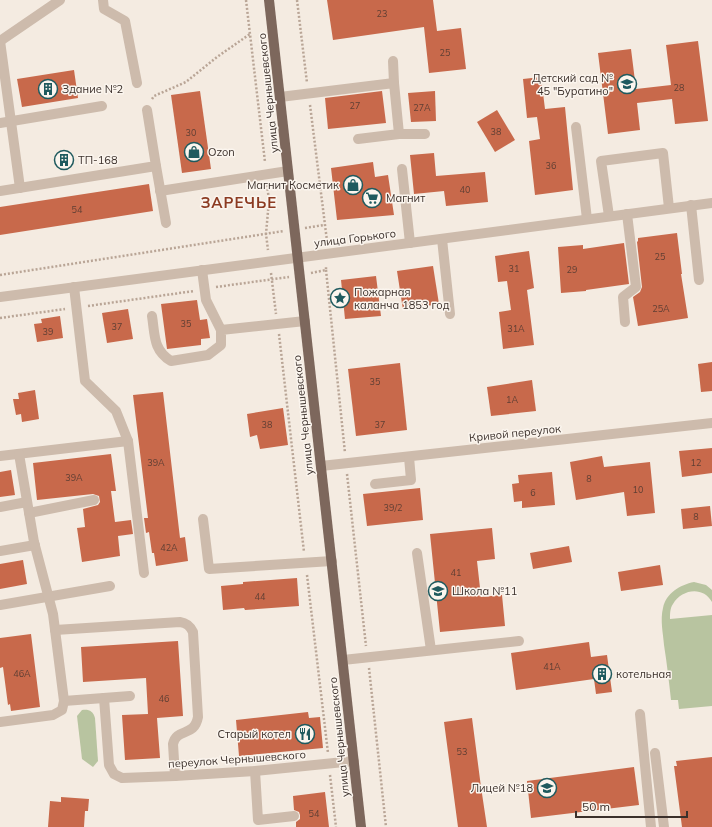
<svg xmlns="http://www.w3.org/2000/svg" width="712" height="827" font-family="Mulish,sans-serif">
<rect width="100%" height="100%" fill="#f4ebe1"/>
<g fill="#b8c4a0">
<path d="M694,582L706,585L712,590V602C703,586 682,589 673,604C670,608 670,614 670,619L712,615V706L679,709L678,700H671C669,682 667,664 664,645C663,633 660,620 663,608C666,593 680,585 694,582Z"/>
<path d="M82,710C89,709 93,711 95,718L98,761L93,767L82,759L77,716Z"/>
</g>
<g fill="#c8694b">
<polygon points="327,0 433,0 437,31 461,28 466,69 429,73 424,27 333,40"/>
<polygon points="698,41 708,121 675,124 672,99 637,103 640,130 608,134 598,53 631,49 636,89 671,85 666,45"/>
<polygon points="74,70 78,98 22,107 17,79"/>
<polygon points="541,77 545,109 565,107 573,190 535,195 529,141 540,139 537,117 527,118 523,79"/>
<polygon points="200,91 211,169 182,173 171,95"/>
<polygon points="382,91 386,123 328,129 325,98"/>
<polygon points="435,91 436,121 411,122 408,93"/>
<polygon points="497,110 515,140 495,152 477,122"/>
<polygon points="70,153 71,164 59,166 58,155"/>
<polygon points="434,153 436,176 485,172 488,202 446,206 444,191 414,194 410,155"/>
<polygon points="373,162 375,177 388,175 394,215 337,220 331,168"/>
<polygon points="149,184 153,211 0,235 0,207"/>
<polygon points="677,233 682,274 681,274 688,318 638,326 633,297 640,292 642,287 637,242 638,241 638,238"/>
<polygon points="624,243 629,284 586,290 586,291 561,293 558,247 583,245 583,249"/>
<polygon points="529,251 534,288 527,290 534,345 503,349 499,312 511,310 507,281 498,282 495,256"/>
<polygon points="433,266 439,304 403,310 397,271"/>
<polygon points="376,276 381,316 345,319 341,280"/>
<polygon points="197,300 200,320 207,319 210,338 201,339 201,345 167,349 161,304"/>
<polygon points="128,309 133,339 107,343 102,313"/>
<polygon points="60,316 63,338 37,342 34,324 42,323 41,319"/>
<polygon points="712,362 712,391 701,392 698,364"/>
<polygon points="400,363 407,430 356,436 348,369"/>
<polygon points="532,380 536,411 491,416 487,387"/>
<polygon points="35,390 39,419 22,422 21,414 16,415 13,399 19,399 18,393"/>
<polygon points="163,392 180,538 185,537 188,561 156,566 154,553 152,553 149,532 146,533 144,518 148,518 133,395"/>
<polygon points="283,408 288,445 260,449 257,435 250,437 247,414"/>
<polygon points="712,448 712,473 682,477 679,451"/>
<polygon points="111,454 116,491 111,491 115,522 131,520 133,534 118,536 120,556 82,562 77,528 85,527 83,509 98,505 100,502 99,496 93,494 37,500 33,463"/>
<polygon points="602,456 604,467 650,462 655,513 627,516 624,492 576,500 570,462"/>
<polygon points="11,470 15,495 0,497 0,472"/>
<polygon points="552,472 555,505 522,508 522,501 514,502 512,484 519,483 518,475"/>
<polygon points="420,488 423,520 367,526 363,494"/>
<polygon points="710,506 712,526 683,529 681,509"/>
<polygon points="492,528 495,559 477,561 481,597 502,595 505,626 440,632 430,534"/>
<polygon points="569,546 572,562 533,569 530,553"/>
<polygon points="23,560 27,584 0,589 0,564"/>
<polygon points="660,565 663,585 621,591 618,572"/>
<polygon points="297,578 299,606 245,610 244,608 223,610 221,586 243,584 243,582"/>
<polygon points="31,634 40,707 11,711 10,704 8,705 3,667 0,668 0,638"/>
<polygon points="178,641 183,716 157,718 160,758 125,760 122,715 148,714 146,678 83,682 81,647"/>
<polygon points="589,642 591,657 607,655 612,692 596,694 594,679 516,690 511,653"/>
<polygon points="308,712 309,718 320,717 323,748 239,756 236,720"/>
<polygon points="472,718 481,787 487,827 458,827 444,722"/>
<polygon points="712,757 712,827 682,827 674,766 677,766 676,761"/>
<polygon points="634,767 639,805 531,818 527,781"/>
<polygon points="325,792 329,827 296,827 296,822 300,819 300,815 299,812 294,810 293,796"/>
<polygon points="61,797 89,799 88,811 85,811 84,827 48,827 50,801 61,802"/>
</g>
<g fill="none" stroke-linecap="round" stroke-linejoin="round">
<g stroke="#b9a596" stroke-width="2.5" stroke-dasharray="2 2" stroke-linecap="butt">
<polyline points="246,0 265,162"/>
<polyline points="297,0 307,83"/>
<polyline points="152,99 154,96 186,82 217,57 250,34"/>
<polyline points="310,105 327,241"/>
<polyline points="267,185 269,200 266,234 268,250"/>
<polyline points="305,228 324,225"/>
<polyline points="326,270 345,453"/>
<polyline points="271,273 276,314"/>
<polyline points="311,273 326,270 326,266"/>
<polyline points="0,275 284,231"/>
<polyline points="216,287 289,277"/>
<polyline points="88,306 194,291"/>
<polyline points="0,318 65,309"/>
<polyline points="279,334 304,552"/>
<polyline points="347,474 366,646"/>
<polyline points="307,575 328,753"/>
<polyline points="369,668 386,827"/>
<polyline points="330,775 336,827"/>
</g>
<g stroke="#cdbbac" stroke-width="10">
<polyline points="103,0 104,9 125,21 137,83"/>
<polyline points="0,41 20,188"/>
<polyline points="0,41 60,0"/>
<polyline points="393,61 394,83"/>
<polyline points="280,97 394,83 399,134 358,139"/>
<polyline points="0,123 102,106"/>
<polyline points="576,127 587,219"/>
<polyline points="399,134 425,134"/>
<polyline points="156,166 166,223"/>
<polyline points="402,169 410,243"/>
<polyline points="0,191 156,166 147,110"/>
<polyline points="160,191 288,171"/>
<polyline points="691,205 699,280"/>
<polyline points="609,216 601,161 663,153 669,208"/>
<polyline points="442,239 450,314"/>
<polyline points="202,270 206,300 221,330"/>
<polyline points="74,287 85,381 116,411 128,441 144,573"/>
<polyline points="0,297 712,203"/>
<path d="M152,316C155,335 153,350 171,361L208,355L221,345V330L305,321"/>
<polyline points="625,322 623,297 636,287 627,214"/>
<polyline points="0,456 128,441"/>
<polyline points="321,466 712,423"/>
<polyline points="375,484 411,480 409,457"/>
<polyline points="0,507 27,502"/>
<polyline points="29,513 94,500"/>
<polyline points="203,519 209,569 332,561"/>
<polyline points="0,551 35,545"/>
<polyline points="417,553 431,650"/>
<polyline points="0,605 110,586"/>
<path d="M55,630L180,622C187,623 190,626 193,632L198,717C194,738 177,727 173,744L175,776"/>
<polyline points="343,660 519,641"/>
<polyline points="104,698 109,765 114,774 122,778 175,776 255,771 354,761"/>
<polyline points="64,701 130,696"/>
<polyline points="640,714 651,827"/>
<polyline points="0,722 53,715 62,710 64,701 53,614 34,542 19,454"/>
<polyline points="655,753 664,827"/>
<polyline points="255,771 258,820 294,816"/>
</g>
<polyline stroke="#7d675c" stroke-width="10" points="269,0 361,827"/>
</g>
<defs>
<symbol id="school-ring" viewBox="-11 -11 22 22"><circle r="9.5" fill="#fbf5ee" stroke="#1f5a5e" stroke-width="1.5"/><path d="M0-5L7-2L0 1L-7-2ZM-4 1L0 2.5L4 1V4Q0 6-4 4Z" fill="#1f5a5e"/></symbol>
<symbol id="building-ring" viewBox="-11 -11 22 22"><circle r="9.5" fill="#fbf5ee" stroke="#1f5a5e" stroke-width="1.5"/><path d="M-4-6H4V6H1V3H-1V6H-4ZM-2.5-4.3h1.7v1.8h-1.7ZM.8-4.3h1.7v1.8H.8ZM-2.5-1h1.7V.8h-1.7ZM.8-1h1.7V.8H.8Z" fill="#1f5a5e"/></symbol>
<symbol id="shop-ring" viewBox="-11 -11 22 22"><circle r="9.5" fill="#fbf5ee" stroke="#1f5a5e" stroke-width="1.5"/><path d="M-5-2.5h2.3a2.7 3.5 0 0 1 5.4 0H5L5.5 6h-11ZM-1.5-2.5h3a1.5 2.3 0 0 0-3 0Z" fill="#1f5a5e"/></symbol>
<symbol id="supermarket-ring" viewBox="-11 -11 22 22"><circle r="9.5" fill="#fbf5ee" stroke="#1f5a5e" stroke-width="1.5"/><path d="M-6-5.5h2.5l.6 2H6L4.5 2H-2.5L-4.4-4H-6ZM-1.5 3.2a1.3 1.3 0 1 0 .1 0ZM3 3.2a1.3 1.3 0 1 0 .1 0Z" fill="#1f5a5e"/></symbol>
<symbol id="sight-ring" viewBox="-11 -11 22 22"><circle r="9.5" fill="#fbf5ee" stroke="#1f5a5e" stroke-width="1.5"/><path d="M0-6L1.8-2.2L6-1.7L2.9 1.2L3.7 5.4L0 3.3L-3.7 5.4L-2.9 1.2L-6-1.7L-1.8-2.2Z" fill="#1f5a5e"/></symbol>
<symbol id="restaurant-ring" viewBox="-11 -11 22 22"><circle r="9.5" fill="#fbf5ee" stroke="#1f5a5e" stroke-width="1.5"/><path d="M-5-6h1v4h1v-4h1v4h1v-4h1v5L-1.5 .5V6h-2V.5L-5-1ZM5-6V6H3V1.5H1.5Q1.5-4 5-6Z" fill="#1f5a5e"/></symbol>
</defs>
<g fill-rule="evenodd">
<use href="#school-ring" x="616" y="73" width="22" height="22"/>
<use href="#building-ring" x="37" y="78" width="22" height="22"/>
<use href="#shop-ring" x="183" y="141" width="22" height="22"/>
<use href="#building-ring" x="53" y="149" width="22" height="22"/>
<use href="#shop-ring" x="342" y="174" width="22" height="22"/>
<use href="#supermarket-ring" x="361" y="187" width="22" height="22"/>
<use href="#sight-ring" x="329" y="287" width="22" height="22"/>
<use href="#school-ring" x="427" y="580" width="22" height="22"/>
<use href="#building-ring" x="591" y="663" width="22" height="22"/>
<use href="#restaurant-ring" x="294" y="723" width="22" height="22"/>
<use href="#school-ring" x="536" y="777" width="22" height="22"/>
</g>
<g text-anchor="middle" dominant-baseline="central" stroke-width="3" stroke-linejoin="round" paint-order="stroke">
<g font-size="9" fill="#5e3e33">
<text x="382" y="13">23</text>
<text x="445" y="52">25</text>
<text x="679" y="87">28</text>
<text x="355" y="105">27</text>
<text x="422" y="107">27А</text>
<text x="496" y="131">38</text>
<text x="191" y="132">30</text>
<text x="551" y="165">36</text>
<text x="465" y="189">40</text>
<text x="77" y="209">54</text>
<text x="660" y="256">25</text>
<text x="514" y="268">31</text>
<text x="572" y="269">29</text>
<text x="661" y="308">25А</text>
<text x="186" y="323">35</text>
<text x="117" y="326">37</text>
<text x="516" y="328">31А</text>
<text x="48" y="331">39</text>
<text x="375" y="381">35</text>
<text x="512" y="399">1А</text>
<text x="267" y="424">38</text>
<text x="380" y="424">37</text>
<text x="156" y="462">39А</text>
<text x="696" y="462">12</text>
<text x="74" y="477">39А</text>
<text x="589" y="478">8</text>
<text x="638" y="489">10</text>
<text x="533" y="492">6</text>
<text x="393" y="507">39/2</text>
<text x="696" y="516">8</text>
<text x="169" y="547">42А</text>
<text x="456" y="572">41</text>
<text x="260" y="596">44</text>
<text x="552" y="666">41А</text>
<text x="22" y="673">46А</text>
<text x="164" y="698">46</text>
<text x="462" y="751">53</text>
<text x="314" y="813">54</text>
</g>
<g font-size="11" fill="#3b302b" stroke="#fbf5ee" text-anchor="start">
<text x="613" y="78" text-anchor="end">Детский сад №<tspan x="613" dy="13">45 "Буратино"</tspan></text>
<text x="62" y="89">Здание №2</text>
<text x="208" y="152">Ozon</text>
<text x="78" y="160">ТП-168</text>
<text x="339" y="185" text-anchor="end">Магнит Косметик</text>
<text x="386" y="198">Магнит</text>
<text x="354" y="292">Пожарная<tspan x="354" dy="13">каланча 1853 год</tspan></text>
<text x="452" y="591">Школа №11</text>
<text x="616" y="674">котельная</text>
<text x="291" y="734" text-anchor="end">Старый котел</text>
<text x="533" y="788" text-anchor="end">Лицей №18</text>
</g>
<g font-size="11" fill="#3b302b" stroke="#fbf5ee">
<text transform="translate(268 93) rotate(-96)">улица Чернышевского</text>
<text transform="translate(355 238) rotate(-7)">улица Горького</text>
<text transform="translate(303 415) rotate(-96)">улица Чернышевского</text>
<text transform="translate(515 433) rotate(-6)">Кривой переулок</text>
<text transform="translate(339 737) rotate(-96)">улица Чернышевского</text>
<text transform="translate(237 759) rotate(-4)">переулок Чернышевского</text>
</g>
<g font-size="15" font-weight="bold" letter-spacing="1" fill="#8c3b22" stroke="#fbf5ee">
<text x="239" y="202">ЗАРЕЧЬЕ</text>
</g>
</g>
<path d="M576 811v6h111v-6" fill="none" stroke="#3b302b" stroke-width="2"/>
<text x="582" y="811" font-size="12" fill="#3b302b" stroke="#fbf5ee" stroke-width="3" paint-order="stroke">50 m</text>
</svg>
